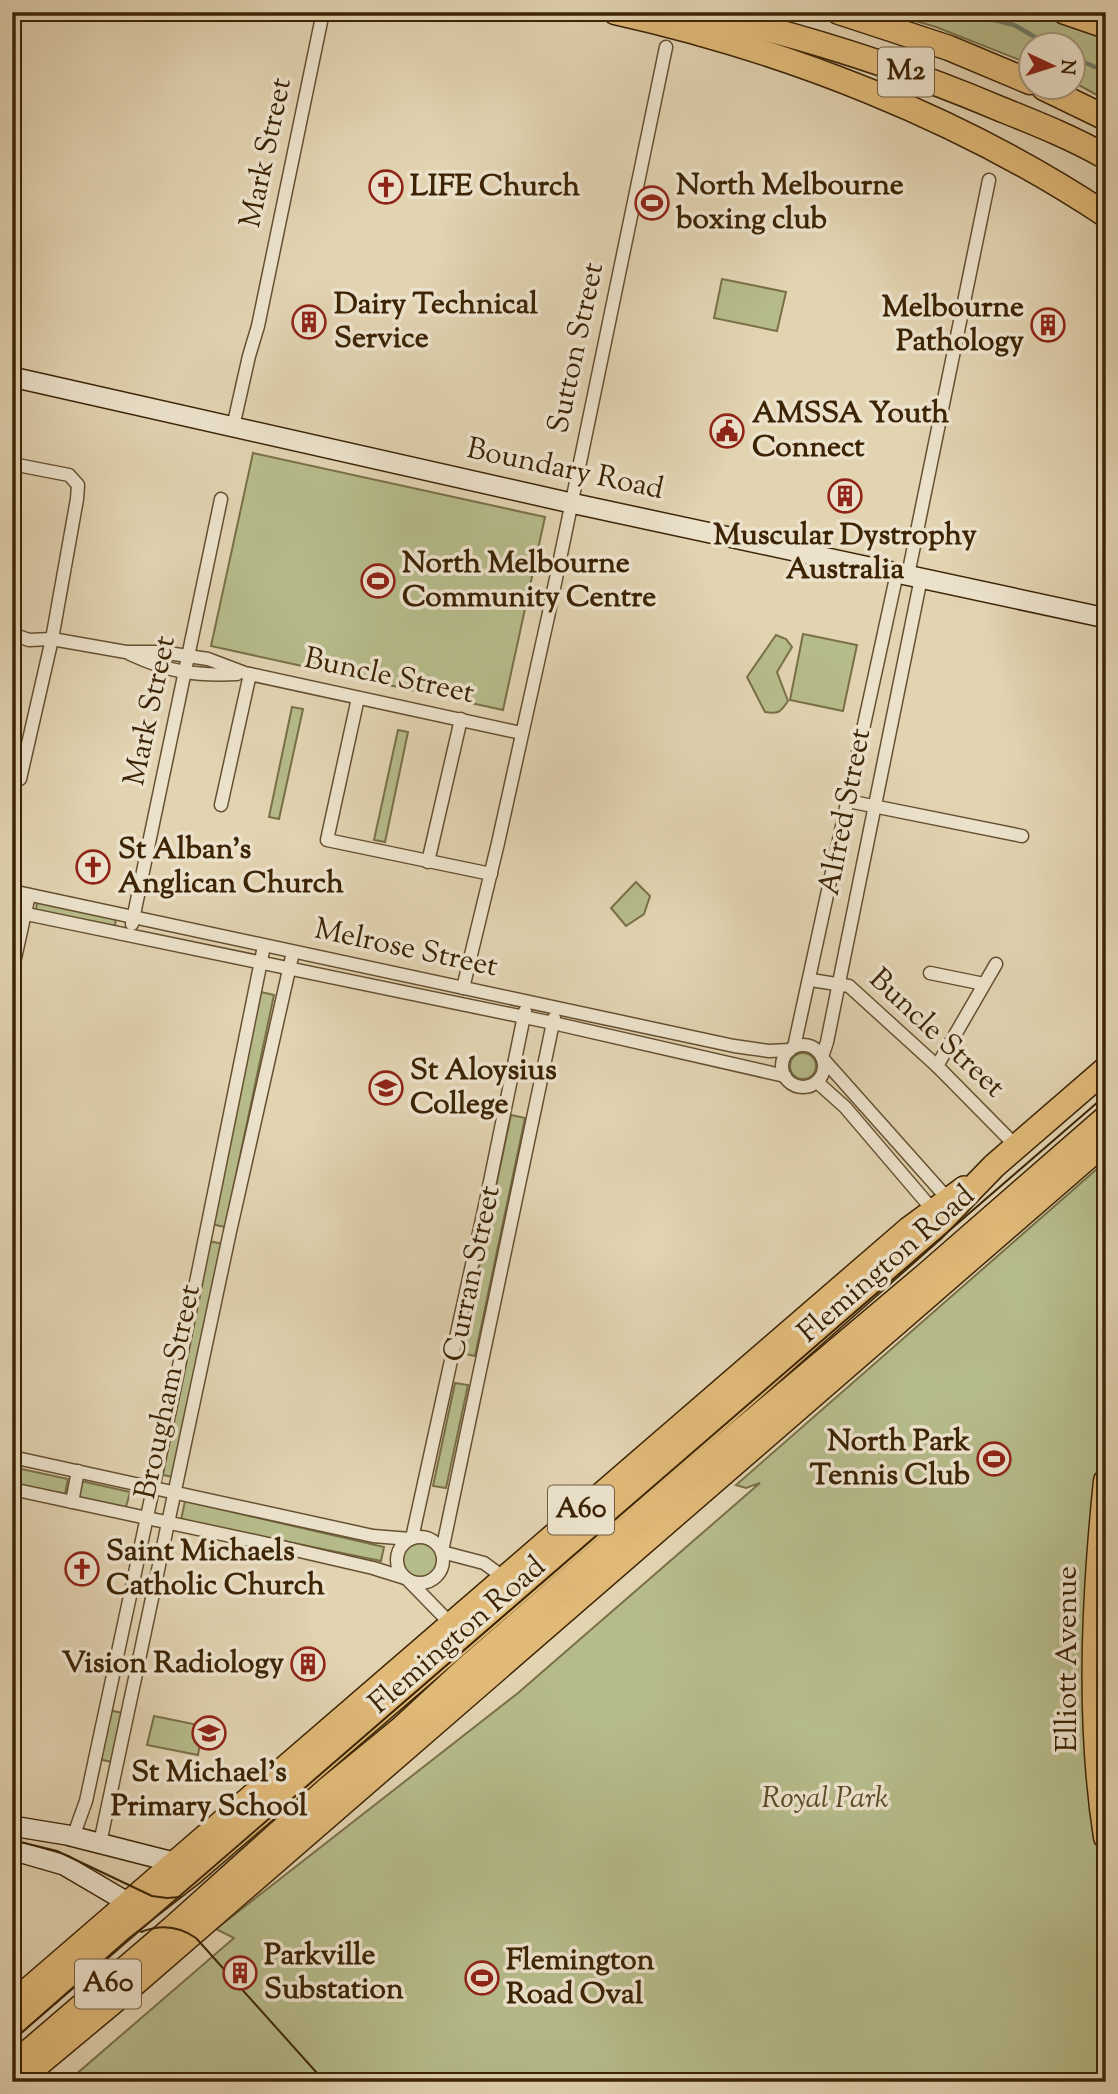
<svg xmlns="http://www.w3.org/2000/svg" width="1118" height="2094" font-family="'Sorts Mill Goudy',serif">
<rect width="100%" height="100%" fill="#e2d3b1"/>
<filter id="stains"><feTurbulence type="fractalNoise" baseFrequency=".00286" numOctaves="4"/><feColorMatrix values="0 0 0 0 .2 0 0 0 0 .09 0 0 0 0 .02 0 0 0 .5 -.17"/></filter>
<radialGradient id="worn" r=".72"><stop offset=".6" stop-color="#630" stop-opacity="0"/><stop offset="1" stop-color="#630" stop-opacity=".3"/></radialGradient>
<g fill="#b6bb8a" stroke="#797048" stroke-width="2">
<polygon points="885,12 1106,12 1106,100 1073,82 1072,46 1030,46 1030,64 936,27"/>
<polygon points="722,279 786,292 777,331 714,318"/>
<polygon points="253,453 545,517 503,710 211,646"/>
<polygon points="803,634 857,645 843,711 790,700"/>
<path d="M776,635L786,639L792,647L777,672L788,701C780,713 778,714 765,712L747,677Z"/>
<polygon points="292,707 303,709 279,819 269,817"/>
<polygon points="398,730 408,732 385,842 374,840"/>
<polygon points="636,882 650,896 644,914 626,926 611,908"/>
<polygon points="37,902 116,918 115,926 36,910"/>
<polygon points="261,992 274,995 225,1227 211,1224"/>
<circle cx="803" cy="1066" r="13"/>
<polygon points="511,1115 525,1118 475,1356 461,1353"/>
<polygon points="1106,1161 1106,2082 78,2082 74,2076 234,1938 216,1929 518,1693 760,1483 746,1488 736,1485"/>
<polygon points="209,1241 223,1244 172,1477 159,1474"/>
<polygon points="455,1383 468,1385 446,1488 433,1486"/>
<polygon points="12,1467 68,1479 65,1494 12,1483"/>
<polygon points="81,1481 130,1492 126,1507 78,1497"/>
<polygon points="185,1501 384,1547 381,1561 181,1520"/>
<circle cx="420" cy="1560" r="18"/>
<polygon points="108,1710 123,1713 112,1762 98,1759"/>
<polygon points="154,1716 203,1726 198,1755 147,1745"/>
</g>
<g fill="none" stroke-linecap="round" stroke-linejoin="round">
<g stroke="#717d68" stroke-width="4.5">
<polyline points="964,12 1014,25 1051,46"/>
<polyline points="1072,57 1095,67"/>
</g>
<defs>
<g id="street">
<polyline points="233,427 249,356 258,326 323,12"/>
<polyline points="12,464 69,475 78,485 77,499 52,639 20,779"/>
<polyline points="908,575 989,180"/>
<polyline points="12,634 29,640 52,639 126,652 161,652 208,659 245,673 521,733"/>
<path d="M130,654C169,672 195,676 237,674"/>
<polyline points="358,698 327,840 491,874"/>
<polyline points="848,801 1022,836"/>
<polyline points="221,805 250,674"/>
<polyline points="428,862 461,719"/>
<polyline points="12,891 734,1046 769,1051 790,1050"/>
<polyline points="12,911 553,1023 785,1076"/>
<polyline points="132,924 221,499"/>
<polyline points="12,972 29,895"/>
<polyline points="930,973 984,984"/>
<polyline points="811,980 849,986 937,1066 1016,1146"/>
<polyline points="463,988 498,843 548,617 666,47"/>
<circle cx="803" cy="1066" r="21"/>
<polyline points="794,1047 897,573"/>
<polyline points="822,1057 827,1042 921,578"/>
<polyline points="824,1060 947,1198"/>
<polyline points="937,1066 996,964"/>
<polyline points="817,1082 845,1107 932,1209"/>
<polyline points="12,1457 373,1536 410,1539"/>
<polyline points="12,1489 282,1547 373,1568 405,1578"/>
<polyline points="72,1502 78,1471"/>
<circle cx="420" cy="1560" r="23"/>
<polyline points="412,1538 486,1201 525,1011"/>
<polyline points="442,1551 554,1018"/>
<polyline points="442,1552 484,1563 503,1577"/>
<polyline points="409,1581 450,1623"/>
<polyline points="73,1837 86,1801 174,1391 264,946"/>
<polyline points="100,1843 229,1236 293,952"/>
</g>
<g id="secondary">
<polyline points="12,377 571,503 1106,618"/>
<polyline points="12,1826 67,1835 173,1862"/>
<polyline points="12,1850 64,1865 127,1902"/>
</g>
<g id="primary">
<polyline points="12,2002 908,1228 964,1187"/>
<polyline points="19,2082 121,1997 1106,1143"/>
</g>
<g id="highway">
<path d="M615,12C786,50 960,118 1106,215"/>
<path d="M697,12C801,35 901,67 998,108C1035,123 1071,137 1106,157"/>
<polyline points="839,12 949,48 1030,82"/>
<polyline points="1065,12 1106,26"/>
<polyline points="1044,88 1106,118"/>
<path d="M1106,1481C1094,1598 1088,1721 1106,1837"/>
<polyline points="12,2024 121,1928 193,1872 717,1420 931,1231 994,1166 1106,1069"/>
<polyline points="12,2066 173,1928 329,1788 401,1729 467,1668 695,1470 926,1275 1106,1118"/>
</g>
</defs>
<use href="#street" stroke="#665030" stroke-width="15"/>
<use href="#secondary" stroke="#3c2405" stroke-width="22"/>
<use href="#primary" stroke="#3c2405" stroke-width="24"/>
<use href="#highway" stroke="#3c2405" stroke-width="27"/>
<use href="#street" stroke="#ece2cc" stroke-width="12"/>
<use href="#secondary" stroke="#ece2cc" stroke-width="19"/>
<use href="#primary" stroke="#e1ba78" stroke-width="21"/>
<use href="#highway" stroke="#e1ba78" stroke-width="24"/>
<g stroke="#3c2405" stroke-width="2">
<polyline points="12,1840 57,1851 152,1896 167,1898 181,1897"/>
<path d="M141,1932C161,1924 179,1926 196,1938L325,2082"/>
<polyline points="12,2041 1106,1095"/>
</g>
</g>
<defs>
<symbol id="church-ring" viewBox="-11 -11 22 22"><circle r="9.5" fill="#ece2cc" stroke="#8f2418" stroke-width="1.5"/><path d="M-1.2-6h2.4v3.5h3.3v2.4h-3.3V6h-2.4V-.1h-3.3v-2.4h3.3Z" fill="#8f2418"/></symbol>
<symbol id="stadium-ring" viewBox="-11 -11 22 22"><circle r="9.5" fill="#ece2cc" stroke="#8f2418" stroke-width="1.5"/><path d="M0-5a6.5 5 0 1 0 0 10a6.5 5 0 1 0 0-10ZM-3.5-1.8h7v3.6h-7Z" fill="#8f2418"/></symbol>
<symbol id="building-ring" viewBox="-11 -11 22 22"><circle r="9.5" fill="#ece2cc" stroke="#8f2418" stroke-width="1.5"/><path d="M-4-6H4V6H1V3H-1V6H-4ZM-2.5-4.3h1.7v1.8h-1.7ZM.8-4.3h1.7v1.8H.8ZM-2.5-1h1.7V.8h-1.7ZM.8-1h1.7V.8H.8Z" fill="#8f2418"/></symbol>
<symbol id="civic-ring" viewBox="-11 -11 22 22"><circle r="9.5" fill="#ece2cc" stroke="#8f2418" stroke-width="1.5"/><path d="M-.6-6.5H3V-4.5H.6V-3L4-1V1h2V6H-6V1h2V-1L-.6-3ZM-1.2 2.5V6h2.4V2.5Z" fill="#8f2418"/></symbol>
<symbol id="school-ring" viewBox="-11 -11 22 22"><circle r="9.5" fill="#ece2cc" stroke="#8f2418" stroke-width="1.5"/><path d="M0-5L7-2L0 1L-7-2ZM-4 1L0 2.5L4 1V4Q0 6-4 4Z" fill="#8f2418"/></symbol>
</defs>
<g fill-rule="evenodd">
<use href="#church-ring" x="367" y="168" width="38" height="38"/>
<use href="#stadium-ring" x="633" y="184" width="38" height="38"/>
<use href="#building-ring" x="290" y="303" width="38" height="38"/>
<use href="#building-ring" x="1029" y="306" width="38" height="38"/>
<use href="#civic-ring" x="708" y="412" width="38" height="38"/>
<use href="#building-ring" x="826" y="477" width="38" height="38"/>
<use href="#stadium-ring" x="359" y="562" width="38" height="38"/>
<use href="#church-ring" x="74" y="848" width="38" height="38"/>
<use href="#school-ring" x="367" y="1069" width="38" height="38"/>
<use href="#stadium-ring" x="975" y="1440" width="38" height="38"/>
<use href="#church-ring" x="63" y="1550" width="38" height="38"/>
<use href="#building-ring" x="289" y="1645" width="38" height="38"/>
<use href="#school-ring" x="190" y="1714" width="38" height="38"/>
<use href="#building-ring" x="221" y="1954" width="38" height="38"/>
<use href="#stadium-ring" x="463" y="1959" width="38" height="38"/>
</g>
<g text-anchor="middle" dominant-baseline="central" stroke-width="7" stroke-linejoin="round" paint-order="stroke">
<g fill="#ece2cc" stroke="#715d41" stroke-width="2">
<rect x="878" y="47.5" width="56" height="49" rx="5"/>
<rect x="548" y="1485.5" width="66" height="49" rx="5"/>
<rect x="75" y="1959.5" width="66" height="49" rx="5"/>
</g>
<g font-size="28" font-weight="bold" fill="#3c2405">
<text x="906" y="72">M2</text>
<text x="581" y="1510">A60</text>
<text x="108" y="1984">A60</text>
</g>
<g font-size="30" fill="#3c2405" stroke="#ece2cc">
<text transform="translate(267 153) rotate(-78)">Mark Street</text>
<text transform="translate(577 348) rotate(-78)">Sutton Street</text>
<text transform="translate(565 470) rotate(12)">Boundary Road</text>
<text transform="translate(389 677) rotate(12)">Buncle Street</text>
<text transform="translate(151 711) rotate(-78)">Mark Street</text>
<text transform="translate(846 812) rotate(-79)">Alfred Street</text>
<text transform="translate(406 949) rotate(12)">Melrose Street</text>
<text transform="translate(936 1034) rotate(43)">Buncle Street</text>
<text transform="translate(887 1265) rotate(-41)">Flemington Road</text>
<text transform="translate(473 1274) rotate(-78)">Curran Street</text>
<text transform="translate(169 1392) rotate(-78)">Brougham Street</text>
<text transform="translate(458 1636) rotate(-41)">Flemington Road</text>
<text transform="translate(1068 1659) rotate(-90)">Elliott Avenue</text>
</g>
<g font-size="30" font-weight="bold" fill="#3c2405" stroke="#ece2cc" text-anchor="start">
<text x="676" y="186">North Melbourne<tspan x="676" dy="34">boxing club</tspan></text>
<text x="410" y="187">LIFE Church</text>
<text x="334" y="305">Dairy Technical<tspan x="334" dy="34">Service</tspan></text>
<text x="1024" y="308" text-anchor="end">Melbourne<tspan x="1024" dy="34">Pathology</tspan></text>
<text x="752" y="414">AMSSA Youth<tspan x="752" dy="34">Connect</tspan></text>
<text x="845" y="536" text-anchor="middle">Muscular Dystrophy<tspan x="845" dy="34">Australia</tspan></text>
<text x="402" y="564">North Melbourne<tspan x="402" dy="34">Community Centre</tspan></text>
<text x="118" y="850">St Alban's<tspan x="118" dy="34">Anglican Church</tspan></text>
<text x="410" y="1071">St Aloysius<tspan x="410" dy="34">College</tspan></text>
<text x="970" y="1442" text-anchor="end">North Park<tspan x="970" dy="34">Tennis Club</tspan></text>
<text x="106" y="1552">Saint Michaels<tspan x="106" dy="34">Catholic Church</tspan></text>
<text x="284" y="1664" text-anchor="end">Vision Radiology</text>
<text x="209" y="1773" text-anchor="middle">St Michael's<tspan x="209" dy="34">Primary School</tspan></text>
<text x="264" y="1956">Parkville<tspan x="264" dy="34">Substation</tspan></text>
<text x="506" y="1961">Flemington<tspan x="506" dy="34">Road Oval</tspan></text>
</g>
<g font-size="30" font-style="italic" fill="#5a4a26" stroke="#ece2cc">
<text x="825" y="1799">Royal Park</text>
</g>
</g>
<rect width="1118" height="2094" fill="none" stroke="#e2d3b1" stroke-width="42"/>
<rect x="14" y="14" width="1090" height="2066" fill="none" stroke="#3c2405" stroke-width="3.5"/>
<rect x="21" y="21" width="1076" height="2052" fill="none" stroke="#3c2405" stroke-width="2"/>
<g transform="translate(1052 66) rotate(94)"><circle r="33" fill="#ece2cc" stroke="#a6967c" stroke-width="2"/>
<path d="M0-5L12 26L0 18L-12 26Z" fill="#8f2418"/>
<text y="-10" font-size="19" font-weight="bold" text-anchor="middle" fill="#3c2405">N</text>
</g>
<rect width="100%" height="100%" filter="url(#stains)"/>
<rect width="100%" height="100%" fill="url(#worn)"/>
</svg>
